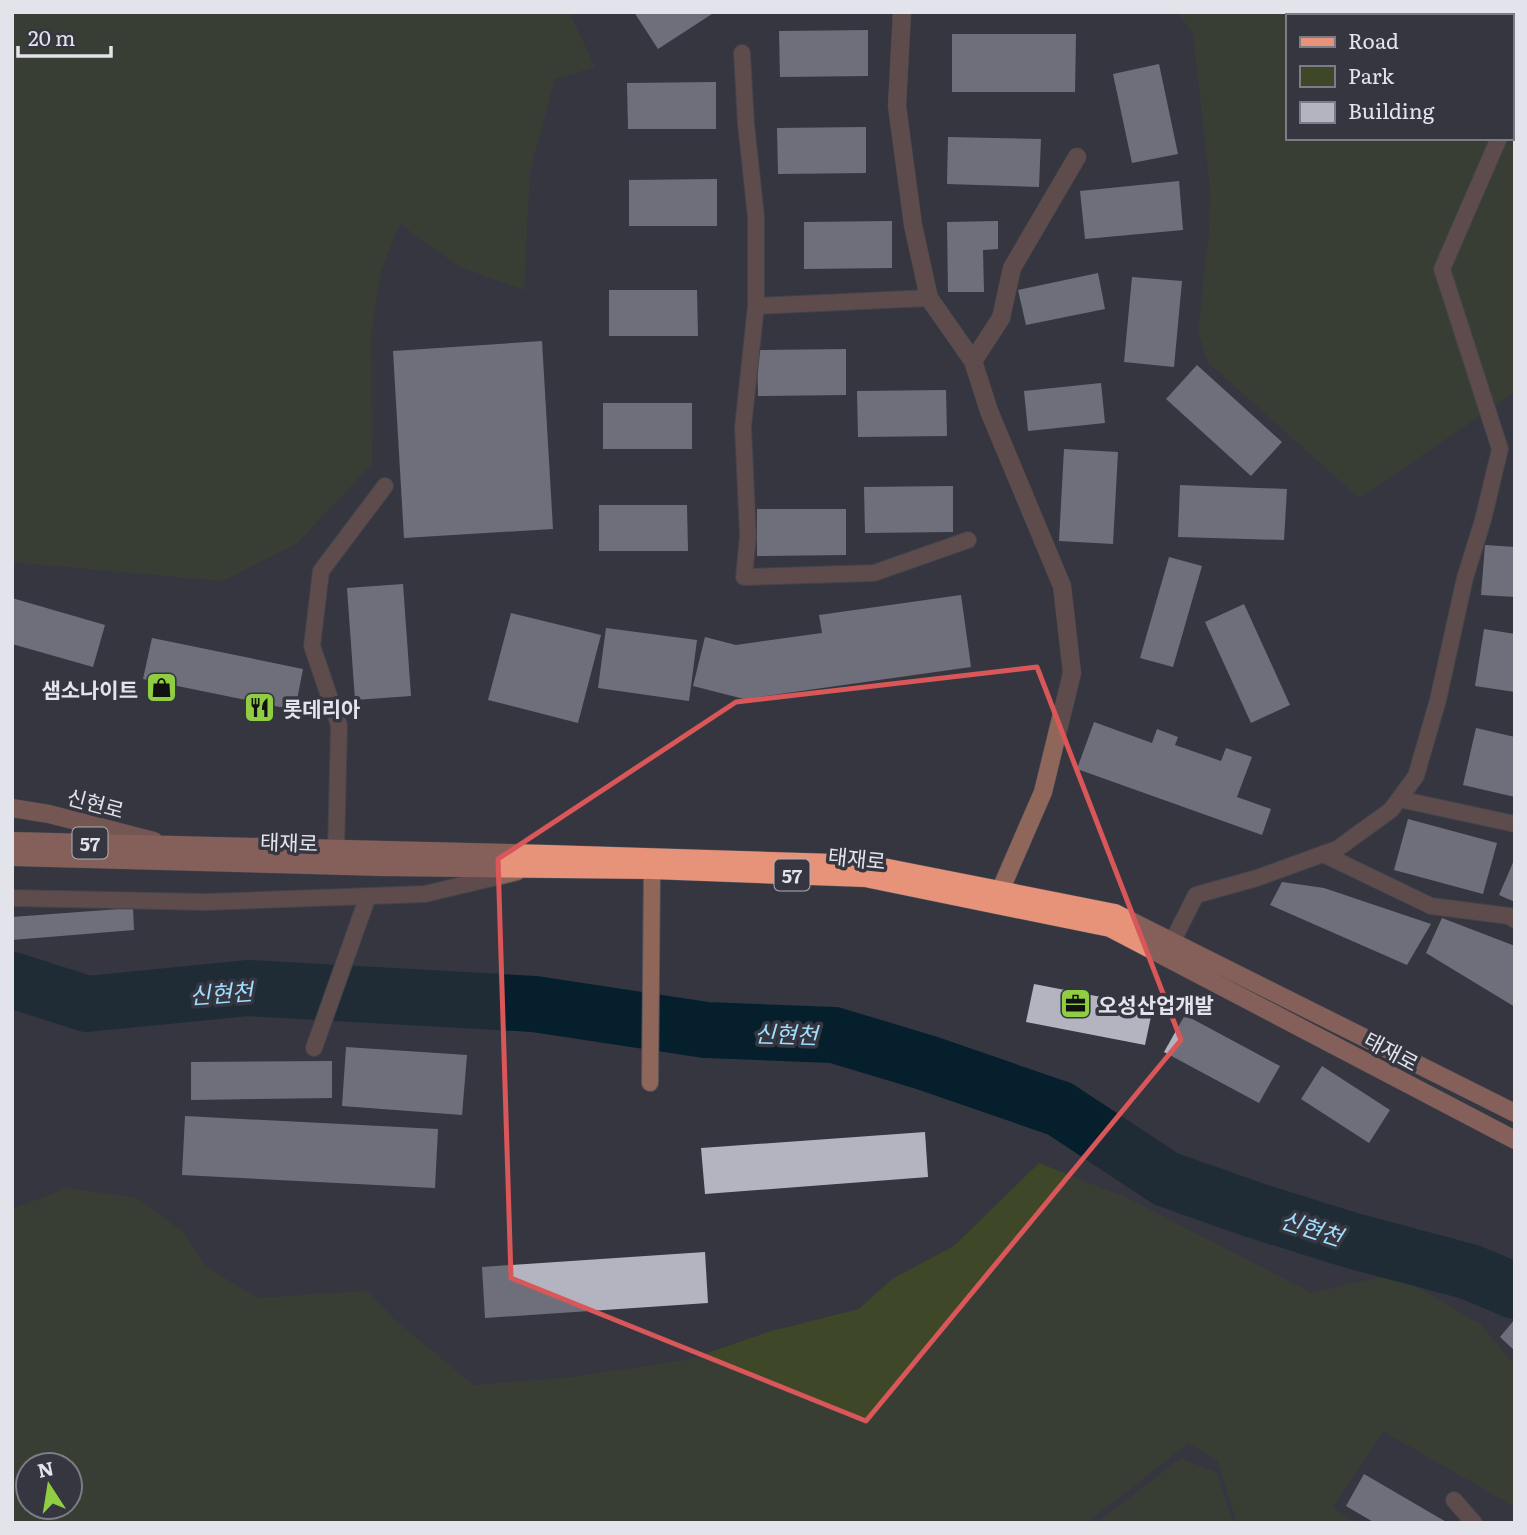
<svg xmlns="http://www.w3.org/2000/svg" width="1527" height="1535" font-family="Literata,'Noto Sans KR',serif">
<rect width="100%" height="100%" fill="#353640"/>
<g fill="#3e4829" fill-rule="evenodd">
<polygon points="12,12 569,12 595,67 555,79 530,171 524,290 460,267 400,224 381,270 371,334 372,464 297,543 223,581 12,562"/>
<path d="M1177,12H1515V392L1359,498L1208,362L1198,333L1209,232L1210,187L1193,33ZM1287,16H1511V138H1287Z"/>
<path d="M1039,1163L1127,1198L1312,1293L1394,1274L1480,1324L1515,1366V1507L1383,1431L1333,1507L1353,1523H1237L1217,1460L1189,1443L1086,1523H12V1209L68,1188L136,1198L182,1231L204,1265L257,1298L367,1291L395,1320L473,1385L565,1378L687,1360L768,1332L859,1309L892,1279L954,1246ZM70,1465V1507H28V1465Z"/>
<polygon points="1181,1458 1217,1473 1233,1523 1097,1523"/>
</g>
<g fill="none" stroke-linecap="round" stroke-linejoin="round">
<polyline stroke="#051f2c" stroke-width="56" points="12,980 87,1004 248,988 534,1004 706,1030 834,1035 927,1063 1060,1109 1166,1179 1254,1210 1350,1240 1470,1272 1515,1291"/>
</g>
<g fill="#b3b4c0">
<polygon points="634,12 715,12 658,49"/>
<polygon points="868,30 868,76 780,77 779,31"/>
<polygon points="952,34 1076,34 1075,92 952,92"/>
<polygon points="1159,64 1178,154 1132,163 1113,74"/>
<polygon points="716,82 716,129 628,129 627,83"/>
<polygon points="866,127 866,173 778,174 777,128"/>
<polygon points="948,137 1041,139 1039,187 947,184"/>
<polygon points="717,179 717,226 629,226 629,180"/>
<polygon points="1179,181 1183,230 1085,239 1080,191"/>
<polygon points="892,221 892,268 804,269 804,222"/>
<polygon points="998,221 998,249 983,250 984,292 948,292 947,222"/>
<polygon points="1098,273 1105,309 1026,325 1018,290"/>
<polygon points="1132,277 1182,281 1174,367 1124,362"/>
<polygon points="609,290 697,290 698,336 609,336"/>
<polygon points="542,341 553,529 404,538 393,351"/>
<polygon points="846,349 846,395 758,396 757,350"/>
<polygon points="1197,365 1282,442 1251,476 1166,399"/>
<polygon points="1101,383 1105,423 1028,431 1024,391"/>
<polygon points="946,390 947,436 858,437 857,391"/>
<rect x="603" y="403" width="89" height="46"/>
<polygon points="1064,449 1118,452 1113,544 1059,541"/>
<polygon points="1180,485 1287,489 1284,540 1178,537"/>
<polygon points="953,486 953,532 865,533 864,487"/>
<polygon points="599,505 687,505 688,551 599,551"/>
<polygon points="757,509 846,509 846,555 757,556"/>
<polygon points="1485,545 1515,547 1515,597 1481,595"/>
<polygon points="1169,557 1202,566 1173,667 1140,658"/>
<polygon points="403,584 411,696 355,700 347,588"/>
<polygon points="961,595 971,667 744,699 693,686 705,637 736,645 822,633 819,615"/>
<polygon points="12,598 105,625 93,667 12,644"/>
<polygon points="1244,604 1290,705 1251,723 1205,622"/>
<polygon points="511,613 601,635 578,723 488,700"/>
<polygon points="606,628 697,640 689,701 598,688"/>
<polygon points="1484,629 1515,634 1515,692 1475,686"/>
<polygon points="152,638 303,669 295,710 143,679"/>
<polygon points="1094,722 1152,743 1157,729 1178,737 1175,745 1221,761 1226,748 1252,757 1237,797 1271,809 1262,835 1077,769"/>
<polygon points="1476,728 1515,737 1515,797 1463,785"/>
<polygon points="1408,819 1497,843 1483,894 1394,870"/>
<polygon points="1515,858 1515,902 1499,895"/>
<polygon points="1282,882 1324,888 1431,924 1407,965 1270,905"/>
<polygon points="133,908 134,930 12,940 12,917"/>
<polygon points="1442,918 1515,946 1515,1007 1426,953"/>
<polygon points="1034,984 1153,1007 1145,1045 1026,1022"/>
<polygon points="1185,1015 1280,1066 1259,1103 1164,1052"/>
<polygon points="346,1047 467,1055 462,1115 342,1106"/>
<polygon points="332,1061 332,1098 191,1100 191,1062"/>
<polygon points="1322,1066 1390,1110 1369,1143 1301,1099"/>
<polygon points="185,1116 438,1129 435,1188 182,1175"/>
<polygon points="925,1132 928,1177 705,1194 701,1148"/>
<polygon points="705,1252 708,1303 485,1318 482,1267"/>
<polygon points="1515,1319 1515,1351 1500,1337"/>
<polygon points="1364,1474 1448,1523 1375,1523 1346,1506"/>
</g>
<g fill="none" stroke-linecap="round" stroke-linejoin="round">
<defs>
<g id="lane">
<polyline points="742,53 746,124 756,217 756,306 929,298"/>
<polyline points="1511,110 1515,102"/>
<polyline points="756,306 743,427 748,536 744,577 874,573 968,540"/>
<polyline points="1399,799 1515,824"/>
<polyline points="336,850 339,725 312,646 321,571 385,486"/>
<polyline points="1323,854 1431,906 1509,916 1515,920"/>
<polyline points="12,898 206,902 425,894 517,872"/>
<polyline points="1172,942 1196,895 1257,878 1337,849 1391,810 1416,776 1438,700 1465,578 1483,520 1500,449 1442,269 1499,138"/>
<polyline points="314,1048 368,896"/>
<polyline points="650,1083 652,870"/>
<polyline points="1454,1500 1474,1523"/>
</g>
<g id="street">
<polyline points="902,12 897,106 913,225 929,298 973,361 989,411 1062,586 1072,673 1043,792 1000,891"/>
<polyline points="973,361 1001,318 1012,268 1077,157"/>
</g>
<polyline id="secondary" points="12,808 49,814 154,841"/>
<g id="primary">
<polyline points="12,841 549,854 868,864 1115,913 1515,1113"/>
<polyline points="12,857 382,867 652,870 865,878 1110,928 1515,1140"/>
</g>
</defs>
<use href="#lane" stroke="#51525b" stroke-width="18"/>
<use href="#street" stroke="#51525b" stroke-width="19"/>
<use href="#secondary" stroke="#51525b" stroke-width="19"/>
<use href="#primary" stroke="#51525b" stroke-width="19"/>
<use href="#lane" stroke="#8f665a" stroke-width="16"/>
<use href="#street" stroke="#8f665a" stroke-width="18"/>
<use href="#secondary" stroke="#c07f6c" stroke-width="18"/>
<use href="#primary" stroke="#e6937a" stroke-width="18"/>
</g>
<path d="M0 0H1527V1535H0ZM1037,667L1181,1040L866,1421L511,1278L498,859L736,702Z" fill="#353640" fill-opacity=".55" fill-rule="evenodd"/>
<path fill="none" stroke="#d95759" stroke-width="5" stroke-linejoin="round" d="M1037,667L1181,1040L866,1421L511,1278L498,859L736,702Z"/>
<defs>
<symbol id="shop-square" viewBox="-11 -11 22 22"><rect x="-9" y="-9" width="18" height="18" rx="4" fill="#90cd40" stroke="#353640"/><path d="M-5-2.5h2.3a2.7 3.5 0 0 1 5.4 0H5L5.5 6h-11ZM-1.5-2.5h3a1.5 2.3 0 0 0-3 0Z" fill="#111"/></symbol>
<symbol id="restaurant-square" viewBox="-11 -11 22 22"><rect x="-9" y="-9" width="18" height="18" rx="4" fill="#90cd40" stroke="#353640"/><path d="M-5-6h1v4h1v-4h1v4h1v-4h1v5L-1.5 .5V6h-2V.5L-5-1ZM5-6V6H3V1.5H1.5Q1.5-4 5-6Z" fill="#111"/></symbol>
<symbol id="office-square" viewBox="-11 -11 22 22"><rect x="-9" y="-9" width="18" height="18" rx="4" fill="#90cd40" stroke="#353640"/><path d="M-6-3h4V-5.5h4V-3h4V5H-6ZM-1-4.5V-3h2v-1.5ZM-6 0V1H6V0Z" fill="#111"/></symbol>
</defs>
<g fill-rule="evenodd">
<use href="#shop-square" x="144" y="670" width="35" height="35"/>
<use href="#restaurant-square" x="242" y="690" width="35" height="35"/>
<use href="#office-square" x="1058" y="986" width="35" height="35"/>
</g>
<g text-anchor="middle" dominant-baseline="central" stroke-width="7" stroke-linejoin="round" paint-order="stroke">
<g fill="#353640" stroke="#afb0b8" stroke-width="2">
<rect x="72.5" y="827.5" width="35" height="31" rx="5"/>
<rect x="774.5" y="859.5" width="35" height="31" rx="5"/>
</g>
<g font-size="19" font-weight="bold" fill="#e3e4eb">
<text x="90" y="843">57</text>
<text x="792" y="875">57</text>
</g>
<g font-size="21" font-weight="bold" fill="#e3e4eb" stroke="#353640" text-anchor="start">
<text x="138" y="688" text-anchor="end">샘소나이트</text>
<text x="283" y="707">롯데리아</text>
<text x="1098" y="1003">오성산업개발</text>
</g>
<g font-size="21" fill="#e3e4eb" stroke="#353640">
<text transform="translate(96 802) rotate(15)">신현로</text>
<text transform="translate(289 841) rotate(2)">태재로</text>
<text transform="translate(857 857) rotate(6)">태재로</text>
<text transform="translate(1392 1050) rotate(28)">태재로</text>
</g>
<g font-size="23" font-style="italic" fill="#a0ddfe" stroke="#353640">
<text transform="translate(221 992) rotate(-4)">신현천</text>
<text transform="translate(786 1033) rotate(2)">신현천</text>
<text transform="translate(1312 1227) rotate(18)">신현천</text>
</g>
</g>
<rect width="1527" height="1535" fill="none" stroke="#e3e4eb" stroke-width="28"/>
<rect x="1286" y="14" width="228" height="126" fill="#353640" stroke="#7b7c84" stroke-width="2"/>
<rect x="1300" y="37" width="35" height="10" fill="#e6937a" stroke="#7b7c84" stroke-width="2"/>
<text x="1348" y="49" font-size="21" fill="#e3e4eb">Road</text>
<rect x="1300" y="66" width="35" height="21" fill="#3e4829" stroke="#7b7c84" stroke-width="2"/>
<text x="1348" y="84" font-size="21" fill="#e3e4eb">Park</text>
<rect x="1300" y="102" width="35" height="21" fill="#b3b4c0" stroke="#7b7c84" stroke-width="2"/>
<text x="1348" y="119" font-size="21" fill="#e3e4eb">Building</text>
<g transform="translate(49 1486) rotate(348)"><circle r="33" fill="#353640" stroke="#7b7c84" stroke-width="2"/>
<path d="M0-5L12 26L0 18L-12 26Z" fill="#90cd40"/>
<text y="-10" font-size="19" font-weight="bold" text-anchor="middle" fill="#e3e4eb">N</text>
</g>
<path d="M18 46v10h93v-10" fill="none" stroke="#e3e4eb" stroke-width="3.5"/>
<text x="28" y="46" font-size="21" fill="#e3e4eb" stroke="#353640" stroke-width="5" paint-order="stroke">20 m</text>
</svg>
